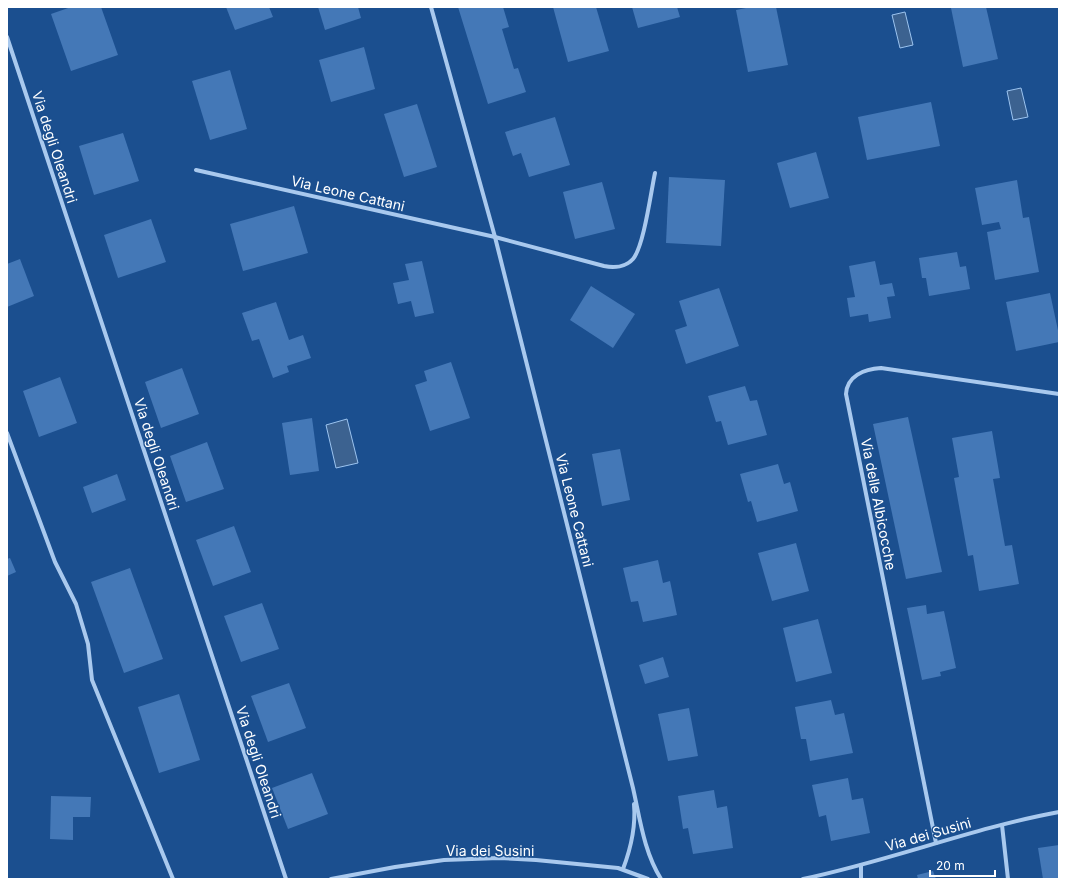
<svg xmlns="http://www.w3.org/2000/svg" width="1066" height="886" viewBox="0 0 1066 886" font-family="Inter,sans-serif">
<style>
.water{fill:#3c6290;stroke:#9cc4f0}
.building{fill:#4478b7}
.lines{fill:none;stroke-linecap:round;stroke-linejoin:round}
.minor{stroke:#a9c9ee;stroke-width:4}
.labels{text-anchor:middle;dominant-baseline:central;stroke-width:3;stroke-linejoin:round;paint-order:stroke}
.street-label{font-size:14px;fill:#fff;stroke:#1b4f8f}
</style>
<rect width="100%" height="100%" fill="#1b4f8f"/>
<g class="water">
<path d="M905 12 913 45 900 48 892 15Z"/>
<path d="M1021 88 1028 117 1013 120 1007 91Z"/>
<path d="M347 419 358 463 336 468 326 425Z"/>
</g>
<g class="building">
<path d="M71 7H101L118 55 71 71 51 14Z"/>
<path d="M226 7H269L273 17 235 30Z"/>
<path d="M318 7H358L361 18 325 30Z"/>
<path d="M458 7H503L509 27 502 29 514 69 518 68 526 92 488 104Z"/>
<path d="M553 7H596L609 51 568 62Z"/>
<path d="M632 7H677L680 17 638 28Z"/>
<path d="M751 7H776L788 65 748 72 736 10Z"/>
<path d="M955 7H986L998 59 963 67 951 8Z"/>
<path d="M364 47 375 89 331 102 319 60Z"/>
<path d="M230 70 247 129 210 140 192 81Z"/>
<path d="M931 102 940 146 867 160 858 117Z"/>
<path d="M417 104 437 167 404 177 384 114Z"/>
<path d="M555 117 570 165 529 177 521 153 513 156 505 132Z"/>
<path d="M123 133 139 181 94 195 79 146Z"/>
<path d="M816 152 829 198 790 208 777 163Z"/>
<path d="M669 177 725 180 721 246 666 243Z"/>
<path d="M1017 180 1023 218 1029 217 1039 272 995 280 987 232 1001 229 999 222 982 225 975 188Z"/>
<path d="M602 182 615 229 575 239 563 192Z"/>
<path d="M294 206 308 253 243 271 230 224Z"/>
<path d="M151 219 166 262 118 278 104 235Z"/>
<path d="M957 252 960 267 966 266 970 289 929 296 926 278H922L919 258Z"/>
<path d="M20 259 34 296 7 307V264Z"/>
<path d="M422 261 434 313 415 317 411 301 398 304 393 283 409 280 405 264Z"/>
<path d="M875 261 880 285 892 283 895 296 887 297 891 318 869 322 868 314 850 317 847 298 855 297 849 266Z"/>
<path d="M591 286 635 314 613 348 570 320Z"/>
<path d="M719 288 739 346 686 364 675 330 687 326 679 301Z"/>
<path d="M1050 293 1059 335V342L1016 351 1006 302Z"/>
<path d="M276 302 289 340 303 335 311 358 287 366 289 372 273 378 259 339 252 341 242 313Z"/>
<path d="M451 362 470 418 430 431 415 385 427 381 424 371Z"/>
<path d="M182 368 199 414 161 428 145 382Z"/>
<path d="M60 377 77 423 39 437 23 391Z"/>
<path d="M745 386 750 401 757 400 767 435 728 445 721 421 716 422 708 396Z"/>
<path d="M908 417 942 572 906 579 873 424Z"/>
<path d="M312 418 319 471 290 475 282 423Z"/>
<path d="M992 431 1000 478 993 479 1005 546 1012 545 1019 584 979 591 973 555 968 556 954 478 959 477 952 438Z"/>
<path d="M207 442 224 489 186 502 170 456Z"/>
<path d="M620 449 630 500 602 506 592 454Z"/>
<path d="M778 464 784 484 790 482 798 511 757 522 751 501 748 502 740 474Z"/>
<path d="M117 474 126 500 92 513 83 487Z"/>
<path d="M234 526 251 572 213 586 196 540Z"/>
<path d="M796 543 809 591 772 601 758 553Z"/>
<path d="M10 558 16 572 7 576V559Z"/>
<path d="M658 560 663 583 670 581 677 615 643 622 638 601 631 602 623 568Z"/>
<path d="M130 568 163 659 124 673 91 582Z"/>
<path d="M262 603 279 649 241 662 224 616Z"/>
<path d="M926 605 927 614 944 611 956 668 940 672 941 676 922 680 907 608Z"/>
<path d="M818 619 832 673 796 682 783 628Z"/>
<path d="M663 657 669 677 645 684 639 665Z"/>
<path d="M289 683 306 728 268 742 251 696Z"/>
<path d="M179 694 200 760 159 773 138 707Z"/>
<path d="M831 700 835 715 844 713 853 753 810 761 806 739H801L795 707Z"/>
<path d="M689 708 698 756 668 761 658 714Z"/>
<path d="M312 773 328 814 288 829 272 788Z"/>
<path d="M848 778 852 800 863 798 870 833 831 841 826 815 819 817 812 785Z"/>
<path d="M714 790 717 808 727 806 733 848 693 854 688 828 683 829 678 796Z"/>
<path d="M51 796 91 797 90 817H73V840L50 839Z"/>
<path d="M1059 845V879H1043L1038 848Z"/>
<path d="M933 871 936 879H918L917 875Z"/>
</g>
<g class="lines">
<g class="minor">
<path d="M431 7 495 237 633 788C640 819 644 852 661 879"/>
<path d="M7 37 286 879"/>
<path d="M196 170 495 237 604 266C614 268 626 267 633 259 644 246 651 191 655 173"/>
<path d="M7 433 55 562 76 604 88 644 92 680 173 879"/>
<path d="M1002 825 1008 879"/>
<path d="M936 843 846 394C847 376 864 369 881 368L1059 394"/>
<path d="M623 869C631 848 636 827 634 804"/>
<path d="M331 879 395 867 444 860 499 858 536 860 618 868 648 879"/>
<path d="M803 879C890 861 972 828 1059 812"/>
<path d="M861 879V865"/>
</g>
</g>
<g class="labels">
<g class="street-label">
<text transform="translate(55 147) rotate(72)">Via degli Oleandri</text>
<text transform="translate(348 193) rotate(13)">Via Leone Cattani</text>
<text transform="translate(157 454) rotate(72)">Via degli Oleandri</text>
<text transform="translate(879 504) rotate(79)">Via delle Albicocche</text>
<text transform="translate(575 510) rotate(76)">Via Leone Cattani</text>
<text transform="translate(259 762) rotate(72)">Via degli Oleandri</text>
<text transform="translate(928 834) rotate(-16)">Via dei Susini</text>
<text x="490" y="850">Via dei Susini</text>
</g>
</g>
<rect width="1066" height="886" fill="none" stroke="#ffffff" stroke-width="16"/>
<path d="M930 870v6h65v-6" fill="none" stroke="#ffffff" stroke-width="2"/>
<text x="936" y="870" font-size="12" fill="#ffffff" stroke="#1b4f8f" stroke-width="3" paint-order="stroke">20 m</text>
</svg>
